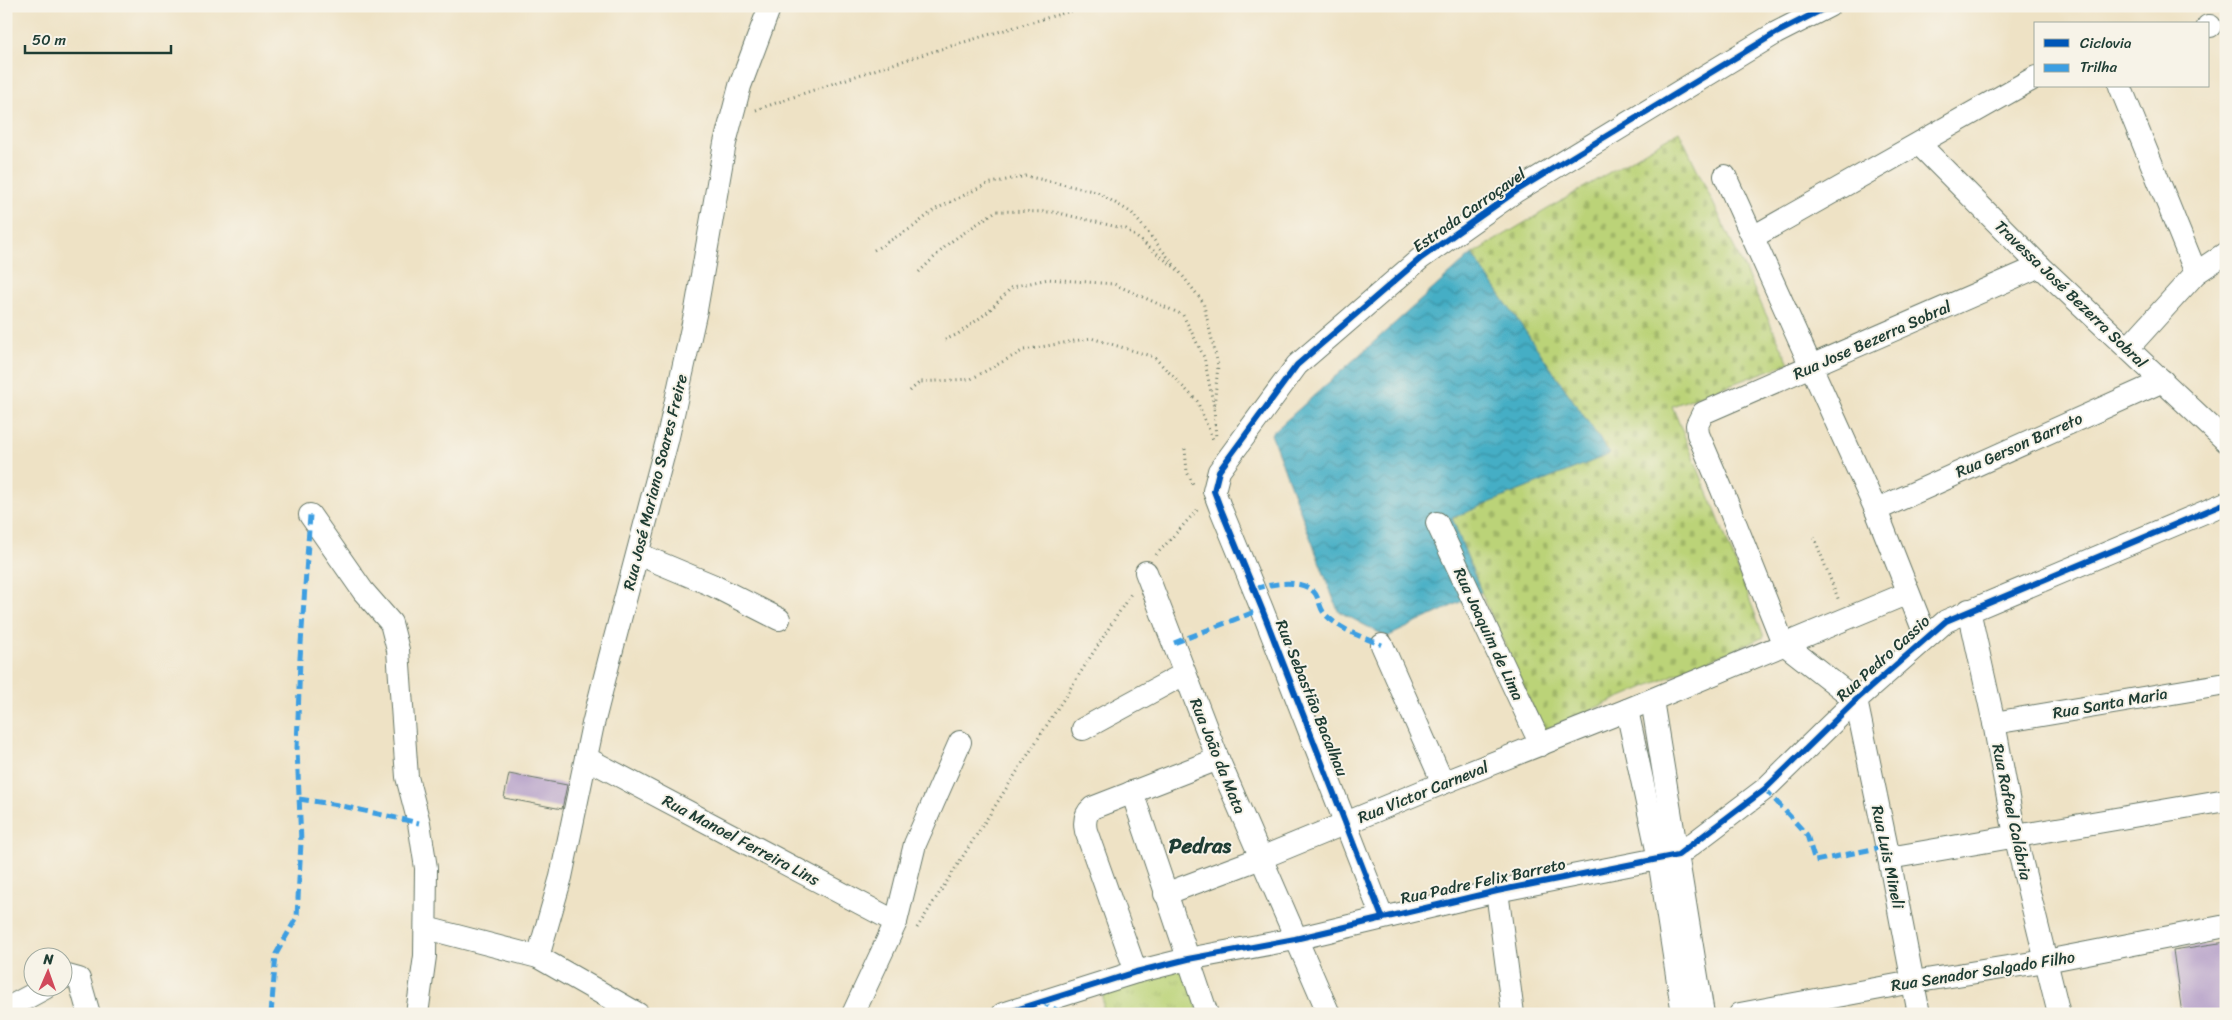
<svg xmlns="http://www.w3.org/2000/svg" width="2232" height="1020" viewBox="0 0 2232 1020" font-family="Sriracha,sans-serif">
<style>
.cemetery{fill:url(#cemetery-stones);stroke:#6d8856}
.park{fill:url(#park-tufts);stroke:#6d8856}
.water{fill:url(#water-waves);stroke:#32767c}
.building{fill:#b29cc7}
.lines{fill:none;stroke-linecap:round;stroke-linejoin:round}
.minor-casing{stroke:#677767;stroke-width:24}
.path{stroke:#677767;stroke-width:3;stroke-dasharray:1 4;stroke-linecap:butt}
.minor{stroke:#fff;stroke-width:22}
.quiet{stroke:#3c9ee2;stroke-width:5;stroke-dasharray:10 5;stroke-linecap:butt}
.cycleway-casing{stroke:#f7f3e8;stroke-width:9}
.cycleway{stroke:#0057b8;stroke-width:6}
.labels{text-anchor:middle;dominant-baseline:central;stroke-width:4;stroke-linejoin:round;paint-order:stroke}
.street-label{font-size:16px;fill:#1f3d34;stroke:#f7f3e8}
.district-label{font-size:21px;font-weight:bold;fill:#1f3d34;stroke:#f7f3e8}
</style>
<defs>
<pattern id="cemetery-stones" width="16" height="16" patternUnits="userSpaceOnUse" patternTransform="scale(1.25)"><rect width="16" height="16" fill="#bbd378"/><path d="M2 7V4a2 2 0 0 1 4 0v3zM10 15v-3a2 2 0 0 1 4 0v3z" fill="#a0b668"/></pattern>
<pattern id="park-tufts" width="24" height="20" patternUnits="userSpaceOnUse" patternTransform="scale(1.25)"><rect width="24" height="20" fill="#bbd378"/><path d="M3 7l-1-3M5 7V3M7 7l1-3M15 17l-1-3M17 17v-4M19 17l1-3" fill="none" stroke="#a0b668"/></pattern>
<pattern id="water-waves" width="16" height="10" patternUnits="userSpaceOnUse" patternTransform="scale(1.25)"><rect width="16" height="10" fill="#45aec5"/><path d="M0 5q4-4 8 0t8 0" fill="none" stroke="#398fa1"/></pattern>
</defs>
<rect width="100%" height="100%" fill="#f7f3e8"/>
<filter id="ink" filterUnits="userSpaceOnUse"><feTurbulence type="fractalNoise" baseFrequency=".02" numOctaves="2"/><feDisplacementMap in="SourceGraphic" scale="10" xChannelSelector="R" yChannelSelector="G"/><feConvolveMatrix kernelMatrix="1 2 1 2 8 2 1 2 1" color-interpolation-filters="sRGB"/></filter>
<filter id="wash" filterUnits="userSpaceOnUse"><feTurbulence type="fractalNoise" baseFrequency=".0096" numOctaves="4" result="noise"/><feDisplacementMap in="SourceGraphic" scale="20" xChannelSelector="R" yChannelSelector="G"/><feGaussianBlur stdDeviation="1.12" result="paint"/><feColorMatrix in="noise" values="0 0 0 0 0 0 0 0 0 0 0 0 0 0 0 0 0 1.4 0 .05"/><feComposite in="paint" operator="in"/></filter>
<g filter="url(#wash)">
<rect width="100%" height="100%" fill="#eee2c5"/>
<path class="cemetery" d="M1679 131 1789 363 1672 406 1715 510 1764 637 1543 730 1481 592 1452 518 1610 454 1472 254Z"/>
<path class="park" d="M1185 964 1199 1014H1103V986Z"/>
<path class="water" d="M1472 254 1610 454 1452 518 1481 592 1387 637 1338 611 1271 434Z"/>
<g id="blocks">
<g class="building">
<path d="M509 774 567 785 562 809 504 798Z"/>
<path d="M2226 942V1014H2182L2173 950Z"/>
</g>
</g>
</g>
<g filter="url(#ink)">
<use href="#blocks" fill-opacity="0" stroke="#677767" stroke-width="1"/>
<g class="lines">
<defs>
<g id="minor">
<path d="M2208 26H2210"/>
<path d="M2120 86 2196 273"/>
<path d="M1919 144 2040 266 2226 441"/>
<path d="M1725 176 1876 510 1926 637"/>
<path d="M1753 237 2036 77"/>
<path d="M2128 348 2196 273 2226 253"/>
<path d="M1876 510 2163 381"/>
<path d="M310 515 363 591 391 623 398 650 407 777 419 823 426 868 425 956 417 1014"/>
<path d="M1437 523 1541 745"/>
<path d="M638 554 712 585 779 619"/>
<path d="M1146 572 1218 759 1329 1014"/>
<path d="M1969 610 1994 723 2015 835 2059 1014"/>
<path d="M1382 645 1443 783"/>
<path d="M1652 700 1703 1014"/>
<path d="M1627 710 1659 859 1683 1014"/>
<path d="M1994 723 2226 684"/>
<path d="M1083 729 1184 674"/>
<path d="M586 758 896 922"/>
<path d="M1132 792 1207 1014"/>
<path d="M1889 858 2226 800"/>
<path d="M1497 891 1513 1014"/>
<path d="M1165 894 1261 858 1443 783 1627 710 1908 593"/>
<path d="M1382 917 1262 609 1220 507 1214 491 1219 471 1297 365 1421 258 1516 191 1776 33 1829 6"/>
<path d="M426 928 538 957 638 1014"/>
<path d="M538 957 561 877 593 724 610 657 667 441 696 310 725 143 740 86 770 6"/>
<path d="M1136 972 1086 831C1084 822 1085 814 1092 808L1218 759"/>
<path d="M62 978 68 976 79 979 89 1014"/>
<path d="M6 1009 45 988"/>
<path d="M853 1014 896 922 915 844 960 742"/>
<path d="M1003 1014 1136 972 1188 959 1295 939 1497 891 1678 855 1765 789 1856 700 1946 621 2226 503"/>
<path d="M1740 1014 1913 982 2046 961 2226 926"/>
<path d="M1919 1014 1889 858 1856 700 1783 643 1722 490 1698 434 1697 425 1703 413 2040 266"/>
</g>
</defs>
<use href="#minor" class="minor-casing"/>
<g class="path">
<path d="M756 110C866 71 977 37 1089 6"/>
<path d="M874 250 913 227 934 210 987 184 1026 176 1097 192 1132 213 1175 266"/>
<path d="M919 272 949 243 996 211 1054 212 1126 229 1178 270 1203 302 1218 365 1214 408"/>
<path d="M945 340 958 334 988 312 1012 287 1048 279 1114 284 1183 315 1204 357 1214 408 1216 439"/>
<path d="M910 391 920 382 971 379 1024 350 1091 338 1154 357 1197 401 1214 442"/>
<path d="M1185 449 1187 472 1194 486"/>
<path d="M1814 537 1839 601"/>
<path d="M1156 555 1199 508"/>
<path d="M917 928 1132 592"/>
</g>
<use href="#minor" class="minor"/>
<g class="quiet">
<path d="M1254 589C1271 584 1300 578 1314 592 1319 597 1319 607 1324 613 1338 629 1362 637 1382 645"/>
<path d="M1174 643 1262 609"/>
<path d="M1765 789 1807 835 1815 861 1887 846"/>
<path d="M299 799 338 805 419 823"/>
<path d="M1040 1001 1064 1014"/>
<path d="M271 1014 276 954 297 917 301 842 297 749 300 658 310 515"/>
</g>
<defs>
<g id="cycleway">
<path d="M1382 917 1262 609 1220 507 1214 491 1219 471 1297 365 1421 258 1516 191 1776 33 1829 6"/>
<path d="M1003 1014 1136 972 1188 959 1295 939 1497 891 1678 855 1765 789 1856 700 1946 621 2226 503"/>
</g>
</defs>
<use href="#cycleway" class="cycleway-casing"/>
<use href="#cycleway" class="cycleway"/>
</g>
</g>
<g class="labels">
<g class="street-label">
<text transform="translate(1469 210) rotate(-35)">Estrada Carroçavel</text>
<text transform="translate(2071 294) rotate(44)">Travessa José Bezerra Sobral</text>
<text transform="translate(1872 340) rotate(-24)">Rua Jose Bezerra Sobral</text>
<text transform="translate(2019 445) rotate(-24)">Rua Gerson Barreto</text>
<text transform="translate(655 482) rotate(-76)">Rua José Mariano Soares Freire</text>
<text transform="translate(1489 634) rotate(65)">Rua Joaquim de Lima</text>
<text transform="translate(1883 658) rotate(-42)">Rua Pedro Cassio</text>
<text transform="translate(1312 698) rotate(68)">Rua Sebastião Bacalhau</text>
<text transform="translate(2110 703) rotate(-10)">Rua Santa Maria</text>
<text transform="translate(1218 756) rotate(68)">Rua João da Mata</text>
<text transform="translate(1423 792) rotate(-22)">Rua Victor Carneval</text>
<text transform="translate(2012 812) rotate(78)">Rua Rafael Calábria</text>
<text transform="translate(741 840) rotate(28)">Rua Manoel Ferreira Lins</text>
<text transform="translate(1888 857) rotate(78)">Rua Luis Mineli</text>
<text transform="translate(1483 881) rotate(-12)">Rua Padre Felix Barreto</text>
<text transform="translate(1983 971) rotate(-9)">Rua Senador Salgado Filho</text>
</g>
<g class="district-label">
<text x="1200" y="846">Pedras</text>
</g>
</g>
<rect width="2232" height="1020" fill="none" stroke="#f7f3e8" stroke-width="25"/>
<rect x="2034" y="22" width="175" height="65" fill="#f7f3e8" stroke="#a1aaa0"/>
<rect x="2044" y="39" width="25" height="8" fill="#0057b8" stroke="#a1aaa0"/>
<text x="2080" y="48" font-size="15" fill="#1f3d34">Ciclovia</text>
<rect x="2044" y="64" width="25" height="8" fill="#3c9ee2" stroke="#a1aaa0"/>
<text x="2080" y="72" font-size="15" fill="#1f3d34">Trilha</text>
<g transform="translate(48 972) rotate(2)"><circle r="24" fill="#f7f3e8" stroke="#a1aaa0"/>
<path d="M0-4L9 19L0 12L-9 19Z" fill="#d1495b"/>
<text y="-8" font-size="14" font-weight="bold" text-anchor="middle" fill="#1f3d34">N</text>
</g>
<path d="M25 45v8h146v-8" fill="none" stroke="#1f3d34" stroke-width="2.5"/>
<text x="32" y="45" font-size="15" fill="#1f3d34" stroke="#f7f3e8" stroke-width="4" paint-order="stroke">50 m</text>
</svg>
